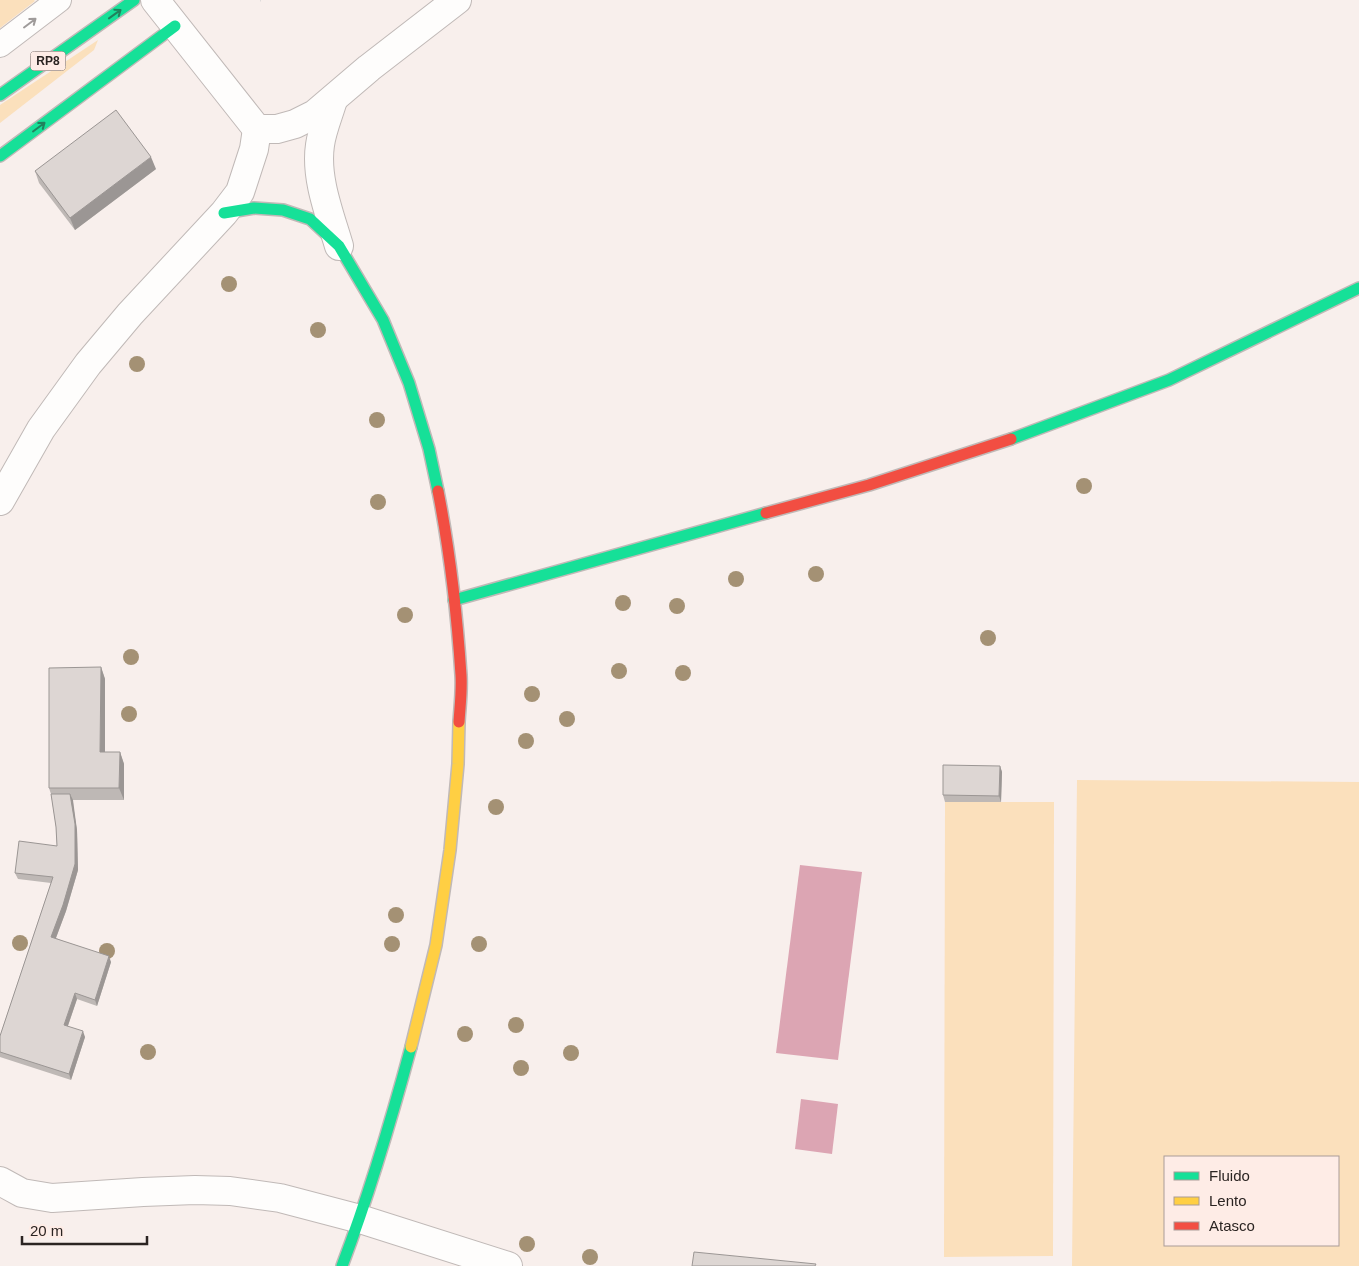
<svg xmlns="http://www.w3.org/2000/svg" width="1359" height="1266" viewBox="0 0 1359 1266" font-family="Arial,sans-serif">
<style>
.green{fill:#fbe0bc;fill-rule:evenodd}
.water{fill:#dca5b3}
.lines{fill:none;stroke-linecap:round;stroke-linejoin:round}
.lane-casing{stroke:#c0b9b7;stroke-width:26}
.street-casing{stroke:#c0b9b7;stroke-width:30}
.fast-casing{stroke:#c0b9b7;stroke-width:14}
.slow-casing{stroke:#c0b9b7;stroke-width:14}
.jam-casing{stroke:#c0b9b7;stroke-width:14}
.path{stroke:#dfdcdb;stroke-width:3;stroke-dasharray:1 4;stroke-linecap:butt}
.lane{stroke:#fefdfc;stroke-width:24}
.street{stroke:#fefdfc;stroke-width:28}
.fast{stroke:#16e098;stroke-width:11}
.slow{stroke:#ffcf43;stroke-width:11}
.jam{stroke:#f24e42;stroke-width:11}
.tree{fill:#a49174}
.wall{fill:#beb8b5}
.shaded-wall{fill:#9b9694}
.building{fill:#ddd6d3;stroke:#9b9694}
.oneway{stroke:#20825d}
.oneway2{stroke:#9f9b9a}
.labels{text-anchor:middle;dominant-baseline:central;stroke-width:4.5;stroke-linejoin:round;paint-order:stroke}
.shield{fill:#feece6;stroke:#6a605d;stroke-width:1}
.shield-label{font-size:12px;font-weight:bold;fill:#2b2422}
</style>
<rect width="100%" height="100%" fill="#f8efec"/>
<g class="green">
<path d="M0 0H34L35 1 0 28Z"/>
<path d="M98 40 94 50 0 123V105Z"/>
<path d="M1077 780 1359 782V1266H1072ZM1165 1157H1338V1245H1165Z"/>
<path d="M945 802H1054L1053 1256 944 1257Z"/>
</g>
<g class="water">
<path d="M800 865 862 872 838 1060 776 1053Z"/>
<path d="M801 1099 838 1104 832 1154 795 1149Z"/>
</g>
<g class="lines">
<defs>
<path id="lane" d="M0 45 59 0"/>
<g id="street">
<path d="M155 0 257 129"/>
<path d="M333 100C329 114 322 130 320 145 315 178 330 215 339 246"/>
<path d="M0 501 41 429 88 364 130 314 224 213 240 192 254 149 257 129H277L295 124 315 114 369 68 457 0"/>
<path d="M0 1181 22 1193 52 1198 143 1192 195 1190 230 1191 280 1198 360 1219 508 1266"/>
</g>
<g id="fast">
<path d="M0 95 134 0"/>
<path d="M0 156 175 26"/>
<path d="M224 213 254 208 283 210 310 219 339 246 383 320 409 383 429 449 438 491"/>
<path d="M1011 439 1169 380 1359 288"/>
<path d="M454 600 766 513"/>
<path d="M342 1266C369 1195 391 1121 411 1047"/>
</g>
<path id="slow" d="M411 1047 436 945 450 850 458 764 459 722"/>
<g id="jam">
<path d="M438 491C450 552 457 614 461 675 462 691 460 706 459 722"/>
<path d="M766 513 869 485 1011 439"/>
</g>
</defs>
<use href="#lane" class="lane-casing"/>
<use href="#street" class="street-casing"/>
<use href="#fast" class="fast-casing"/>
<use href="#slow" class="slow-casing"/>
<use href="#jam" class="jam-casing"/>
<path class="path" d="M260 0H261"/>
<use href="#lane" class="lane"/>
<use href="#street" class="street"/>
<use href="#fast" class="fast"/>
<use href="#slow" class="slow"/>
<use href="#jam" class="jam"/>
</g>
<g class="tree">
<circle cx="229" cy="284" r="8"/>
<circle cx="318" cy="330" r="8"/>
<circle cx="137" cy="364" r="8"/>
<circle cx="377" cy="420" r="8"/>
<circle cx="1084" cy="486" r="8"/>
<circle cx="378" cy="502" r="8"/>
<circle cx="816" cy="574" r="8"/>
<circle cx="736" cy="579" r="8"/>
<circle cx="623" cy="603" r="8"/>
<circle cx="677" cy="606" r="8"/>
<circle cx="405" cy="615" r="8"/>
<circle cx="988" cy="638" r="8"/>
<circle cx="131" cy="657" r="8"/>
<circle cx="619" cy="671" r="8"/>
<circle cx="683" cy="673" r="8"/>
<circle cx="532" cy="694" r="8"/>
<circle cx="129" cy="714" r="8"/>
<circle cx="567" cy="719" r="8"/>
<circle cx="526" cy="741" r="8"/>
<circle cx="496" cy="807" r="8"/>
<circle cx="396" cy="915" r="8"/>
<circle cx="20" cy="943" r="8"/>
<circle cx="392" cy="944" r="8"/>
<circle cx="479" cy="944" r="8"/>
<circle cx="107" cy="951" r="8"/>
<circle cx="516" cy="1025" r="8"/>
<circle cx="465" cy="1034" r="8"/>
<circle cx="148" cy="1052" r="8"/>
<circle cx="571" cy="1053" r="8"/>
<circle cx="521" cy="1068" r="8"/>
<circle cx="527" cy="1244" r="8"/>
<circle cx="590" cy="1257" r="8"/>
</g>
<g class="wall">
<path d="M156 169 75 230 39 183 35 171Z"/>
<path d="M101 667 105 679V752H120L124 764V800H72L77 830 78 870 66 911 56 938 111 962 97 1006 77 999 68 1026 85 1037 71 1080 0 1057V1036L51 883 18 879 15 873 57 846 56 827 51 794 49 788Z"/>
<path d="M1000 766 1002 772 1001 802H945L943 795Z"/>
</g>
<g class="shaded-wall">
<path d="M151 157 156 169 75 230 70 218Z"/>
<path d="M101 667 105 679V764L100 752Z"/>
<path d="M120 752 124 764V800L119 788Z"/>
<path d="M1000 766 1002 772 1001 802 999 796Z"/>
<path d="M70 794 73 800 77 830 78 870 66 911 54 943 51 937Z"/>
<path d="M109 956 111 962 97 1006 95 1000Z"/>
<path d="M75 993 77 999 66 1031 64 1025Z"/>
<path d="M83 1031 85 1037 71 1080 69 1074Z"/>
</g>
<g class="building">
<path d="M116 110 151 157 70 218 35 171Z"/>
<path d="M101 667 100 752H120L119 788H49V668Z"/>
<path d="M943 765 1000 766 999 796 943 795Z"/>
<path d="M51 794H70L75 824V864L63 905 51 937 109 956 95 1000 75 993 64 1025 83 1031 69 1074 0 1052V1036L53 877 15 873 19 841 57 846 56 827Z"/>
<path d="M694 1252 816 1264 815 1266H692Z"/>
</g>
<defs><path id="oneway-shaft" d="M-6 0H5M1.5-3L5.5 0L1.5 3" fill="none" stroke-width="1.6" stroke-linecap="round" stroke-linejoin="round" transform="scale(1.25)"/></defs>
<g class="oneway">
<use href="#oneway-shaft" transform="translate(115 14) rotate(-36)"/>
<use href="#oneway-shaft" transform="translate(39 127) rotate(-37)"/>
</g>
<use class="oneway2" href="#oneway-shaft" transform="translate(30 23) rotate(-37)"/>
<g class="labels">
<rect class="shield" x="30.5" y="51.5" width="35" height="19" rx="4"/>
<g class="shield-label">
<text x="48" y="61">RP8</text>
</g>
</g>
<rect x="1164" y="1156" width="175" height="90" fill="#feece6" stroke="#aa9c98"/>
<rect x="1174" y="1172" width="25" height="8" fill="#16e098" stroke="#aa9c98"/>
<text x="1209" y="1181" font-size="15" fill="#2b2422">Fluido</text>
<rect x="1174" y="1197" width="25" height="8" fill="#ffcf43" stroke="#aa9c98"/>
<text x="1209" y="1206" font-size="15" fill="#2b2422">Lento</text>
<rect x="1174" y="1222" width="25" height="8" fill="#f24e42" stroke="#aa9c98"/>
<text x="1209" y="1231" font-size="15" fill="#2b2422">Atasco</text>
<path d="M22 1236v8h125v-8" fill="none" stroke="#2b2422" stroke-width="2.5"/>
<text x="30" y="1236" font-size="15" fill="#2b2422" stroke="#feece6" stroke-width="4" paint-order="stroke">20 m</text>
</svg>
